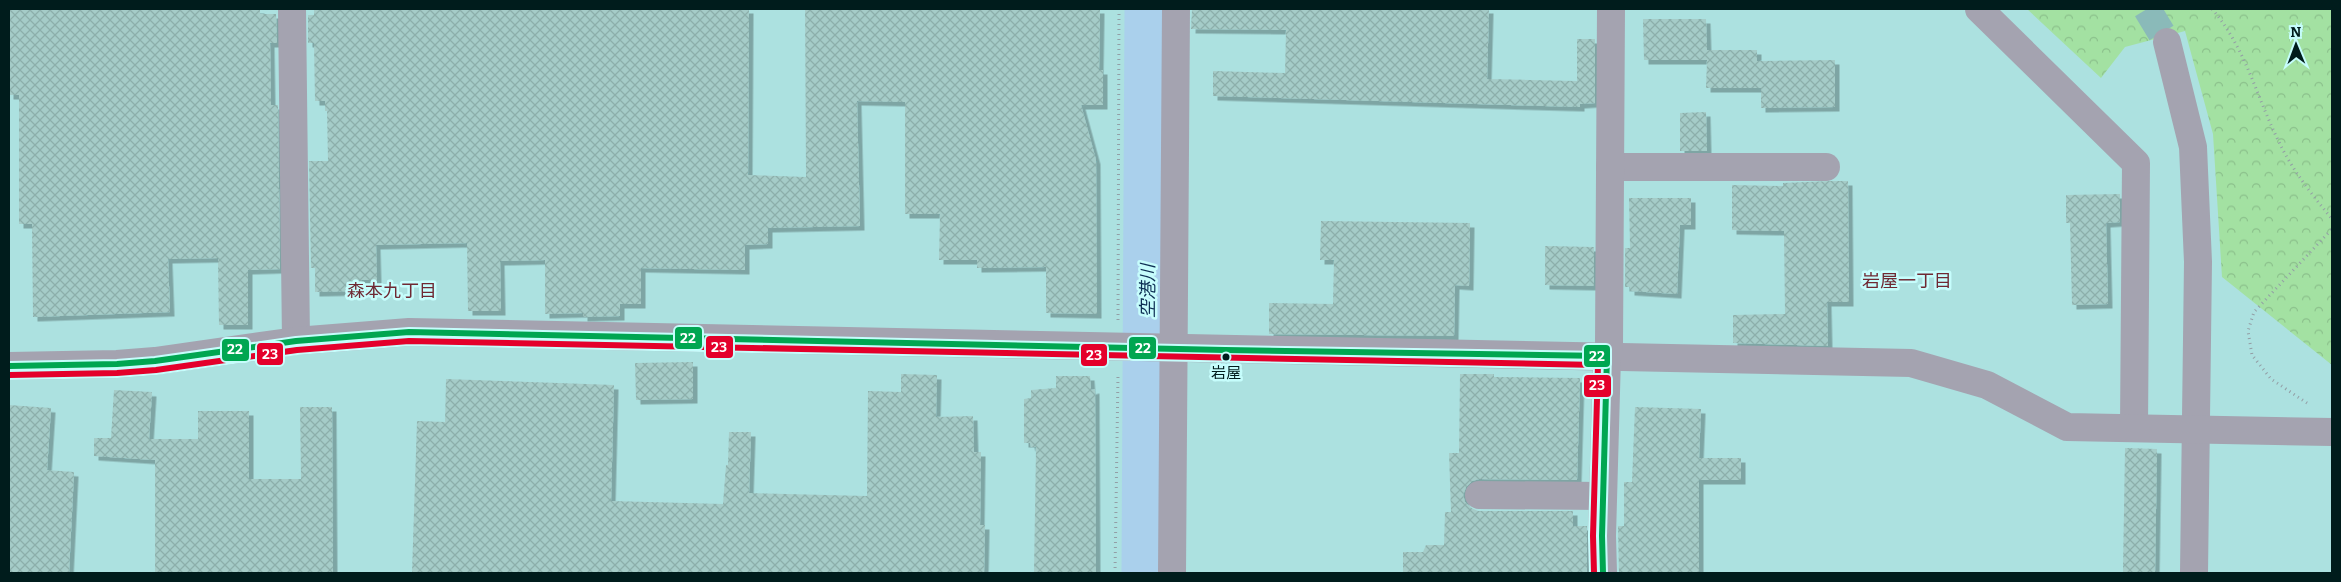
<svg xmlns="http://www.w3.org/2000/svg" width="2341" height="582" viewBox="0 0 2341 582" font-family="Bitter,'Noto Sans JP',serif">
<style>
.park{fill:url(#park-crowns)}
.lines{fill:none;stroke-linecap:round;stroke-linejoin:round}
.river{stroke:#aad0ec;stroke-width:49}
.building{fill:url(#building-cross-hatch);filter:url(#shadow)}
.minor-tunnel{stroke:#8abab9;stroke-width:28;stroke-dasharray:28 14;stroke-linecap:butt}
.path{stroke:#939ea5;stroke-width:3;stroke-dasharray:1 4;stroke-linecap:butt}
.minor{stroke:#a4a3b0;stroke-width:28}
.bus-1-casing{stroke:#c6fdfc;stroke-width:10}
.bus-2-casing{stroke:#c6fdfc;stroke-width:10}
.bus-1{stroke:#00a651;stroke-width:6}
.bus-2{stroke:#e4002b;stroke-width:6}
.bus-dot{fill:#001c1c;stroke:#c6fdfc;stroke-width:2}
.labels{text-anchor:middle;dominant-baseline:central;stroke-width:5;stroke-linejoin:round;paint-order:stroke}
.bus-label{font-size:15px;fill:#001c1c;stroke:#c6fdfc}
.neighbourhood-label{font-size:18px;fill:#6f2933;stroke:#c6fdfc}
.water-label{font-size:18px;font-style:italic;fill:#0d2e53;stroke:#c6fdfc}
.line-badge{stroke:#c6fdfc;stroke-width:2}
.badge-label{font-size:14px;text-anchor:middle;font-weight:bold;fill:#fff}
</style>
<defs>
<pattern id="park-crowns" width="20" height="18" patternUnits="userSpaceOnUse" patternTransform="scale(1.25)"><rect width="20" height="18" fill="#a3e1a2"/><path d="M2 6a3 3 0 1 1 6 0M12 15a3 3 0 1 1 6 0" fill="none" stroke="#8bc08b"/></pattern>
<pattern id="building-cross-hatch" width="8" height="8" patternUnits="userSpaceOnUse" patternTransform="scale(1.25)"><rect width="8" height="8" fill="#a5ccc8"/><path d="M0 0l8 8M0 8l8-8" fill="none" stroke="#8cafab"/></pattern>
<filter id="shadow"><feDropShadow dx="4.5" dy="4.5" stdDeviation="0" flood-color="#0004"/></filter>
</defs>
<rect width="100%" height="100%" fill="#ace1e0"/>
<path class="park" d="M2027 9H2332V365L2222 277 2213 134 2185 31 2125 47 2101 78Z"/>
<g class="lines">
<path class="river" d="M1146 573 1149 9"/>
</g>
<g class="building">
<path d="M9 9H260V14H276L277 43H270L271 105H278L280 269 248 270V325H219L218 258 168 259 170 312 33 317 32 224H19V95H9Z"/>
<path d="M314 9H749L748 175 806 177 805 9H1100L1099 70H1103V105H1081L1096 160 1097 314 1046 313V267L977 268V260H939L940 214H905V102L857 101 860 226 768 228V244L745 245V270L641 268V304H620V316L583 317V313L545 314V260L500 261 501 311H468L467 243 376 245 377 280H361L362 291 315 292V268H311L309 161H328L327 111H325V101H315L314 43H308V15H314Z"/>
<path d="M1192 9H1489L1487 79 1577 81V39H1595V103L1580 104V107L1213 96V71L1285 73 1286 30 1191 29Z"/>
<path d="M1643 19H1706L1707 50H1757V61L1835 60V107L1761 108V88H1706L1707 60H1644Z"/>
<path d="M1706 112 1707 151H1680V113Z"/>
<path d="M1831 181H1848L1849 302H1827L1828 346 1733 343V315L1785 314 1784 231 1732 230V185L1783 186V183Z"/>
<path d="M2120 194V222L2106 223 2108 304 2072 305 2070 223H2066V195Z"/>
<path d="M1629 198H1691V225H1680L1677 294 1630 291V287H1625V248H1630Z"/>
<path d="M1321 221 1470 223 1469 286 1455 285 1454 336 1269 334V303L1333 304 1334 260H1320Z"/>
<path d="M1545 246 1594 247V286L1545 285Z"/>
<path d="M693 362V399L636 400 635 363Z"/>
<path d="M901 374 937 375 936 417 973 416 974 452H981L980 525H985L984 573H412L417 421 445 422 446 379 614 385 611 501 723 504 726 465H728L729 432H751L749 493 867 496 868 391 901 392Z"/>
<path d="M1460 374H1494V377L1580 378 1577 480 1479 479 1472 481 1466 487 1463 495 1465 502 1471 508 1478 511H1573V526H1587V573H1403V552H1423L1426 545H1444L1445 512H1451L1449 453H1459Z"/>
<path d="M1056 376H1090L1091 390 1095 389 1096 573H1034L1036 447H1031L1030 443H1024V399L1031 398V390L1056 388Z"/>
<path d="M114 390 152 392 149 439H198V411H249V479H301L300 407H332L333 573H155V460L94 456V438H111Z"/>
<path d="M9 405 51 408 47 470 74 472 69 573H9Z"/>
<path d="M1635 407 1701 409 1699 458H1741V480H1699V573H1619L1618 526H1624V482H1632Z"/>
<path d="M2125 448 2157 449 2155 573H2123Z"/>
</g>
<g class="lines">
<path class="minor-tunnel" d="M2147 9 2167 42"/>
<g class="path">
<path d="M2212 9C2246 48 2257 99 2280 144 2293 171 2313 196 2332 219"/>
<path d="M1118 320 1119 9"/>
<path d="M2307 403 2271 379 2252 355 2248 331 2254 312 2332 229"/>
<path d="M1115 573 1118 374"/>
</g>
<g class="minor">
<path d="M292 9 296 341"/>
<path d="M1979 9 2136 163 2134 427"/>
<path d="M2167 42 2193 147 2198 262 2194 573"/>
<path d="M1610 167H1826"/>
<path d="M9 366 117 364 155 361 296 341 409 332 1911 363 1987 385 2067 427 2332 432"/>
<path d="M1479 495 1602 496"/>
<path d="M1172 573 1176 9"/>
<path d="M1603 573 1602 536 1607 356 1609 345 1611 9"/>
</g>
<defs>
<path id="bus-1" d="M9 366 117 364 155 361 296 341 409 332 1225 350 1607 356 1602 536 1603 573"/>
<path id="bus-2" d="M9 375 117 373 156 370 297 350 409 341 1598 365 1593 536 1594 573"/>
</defs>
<use href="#bus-1" class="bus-1-casing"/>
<use href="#bus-2" class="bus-2-casing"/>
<use href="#bus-1" class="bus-1"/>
<use href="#bus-2" class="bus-2"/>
</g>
<circle class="bus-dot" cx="1226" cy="357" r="4.5"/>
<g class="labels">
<g class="bus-label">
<text x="1226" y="373">岩屋</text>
</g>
<g class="neighbourhood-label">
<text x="1907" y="281">岩屋一丁目</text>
<text x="392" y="291">森本九丁目</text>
</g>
<g class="water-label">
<text transform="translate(1148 291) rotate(-90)">空港川</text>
</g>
</g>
<g class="line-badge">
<rect x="674" y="326" width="29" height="24" rx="5" fill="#00a651"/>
<rect x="705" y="335" width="29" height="24" rx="5" fill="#e4002b"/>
<rect x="1128" y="336" width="29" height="24" rx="5" fill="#00a651"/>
<rect x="221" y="338" width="29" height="24" rx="5" fill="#00a651"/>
<rect x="256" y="342" width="28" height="24" rx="5" fill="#e4002b"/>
<rect x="1080" y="343" width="28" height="24" rx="5" fill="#e4002b"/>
<rect x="1583" y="344" width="28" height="24" rx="5" fill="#00a651"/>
<rect x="1583" y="374" width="29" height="24" rx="5" fill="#e4002b"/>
</g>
<g class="badge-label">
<text x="688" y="343">22</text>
<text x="719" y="352">23</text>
<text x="1143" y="353">22</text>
<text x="235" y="354">22</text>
<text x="270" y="359">23</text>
<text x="1094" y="360">23</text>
<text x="1597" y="361">22</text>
<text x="1597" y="390">23</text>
</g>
<rect width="2341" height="582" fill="none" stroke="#001c1c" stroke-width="20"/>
<g transform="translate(2296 45) rotate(359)" stroke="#c6fdfc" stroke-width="4" paint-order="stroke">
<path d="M0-4L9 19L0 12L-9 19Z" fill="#001c1c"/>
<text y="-8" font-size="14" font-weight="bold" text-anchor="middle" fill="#001c1c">N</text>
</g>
</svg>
